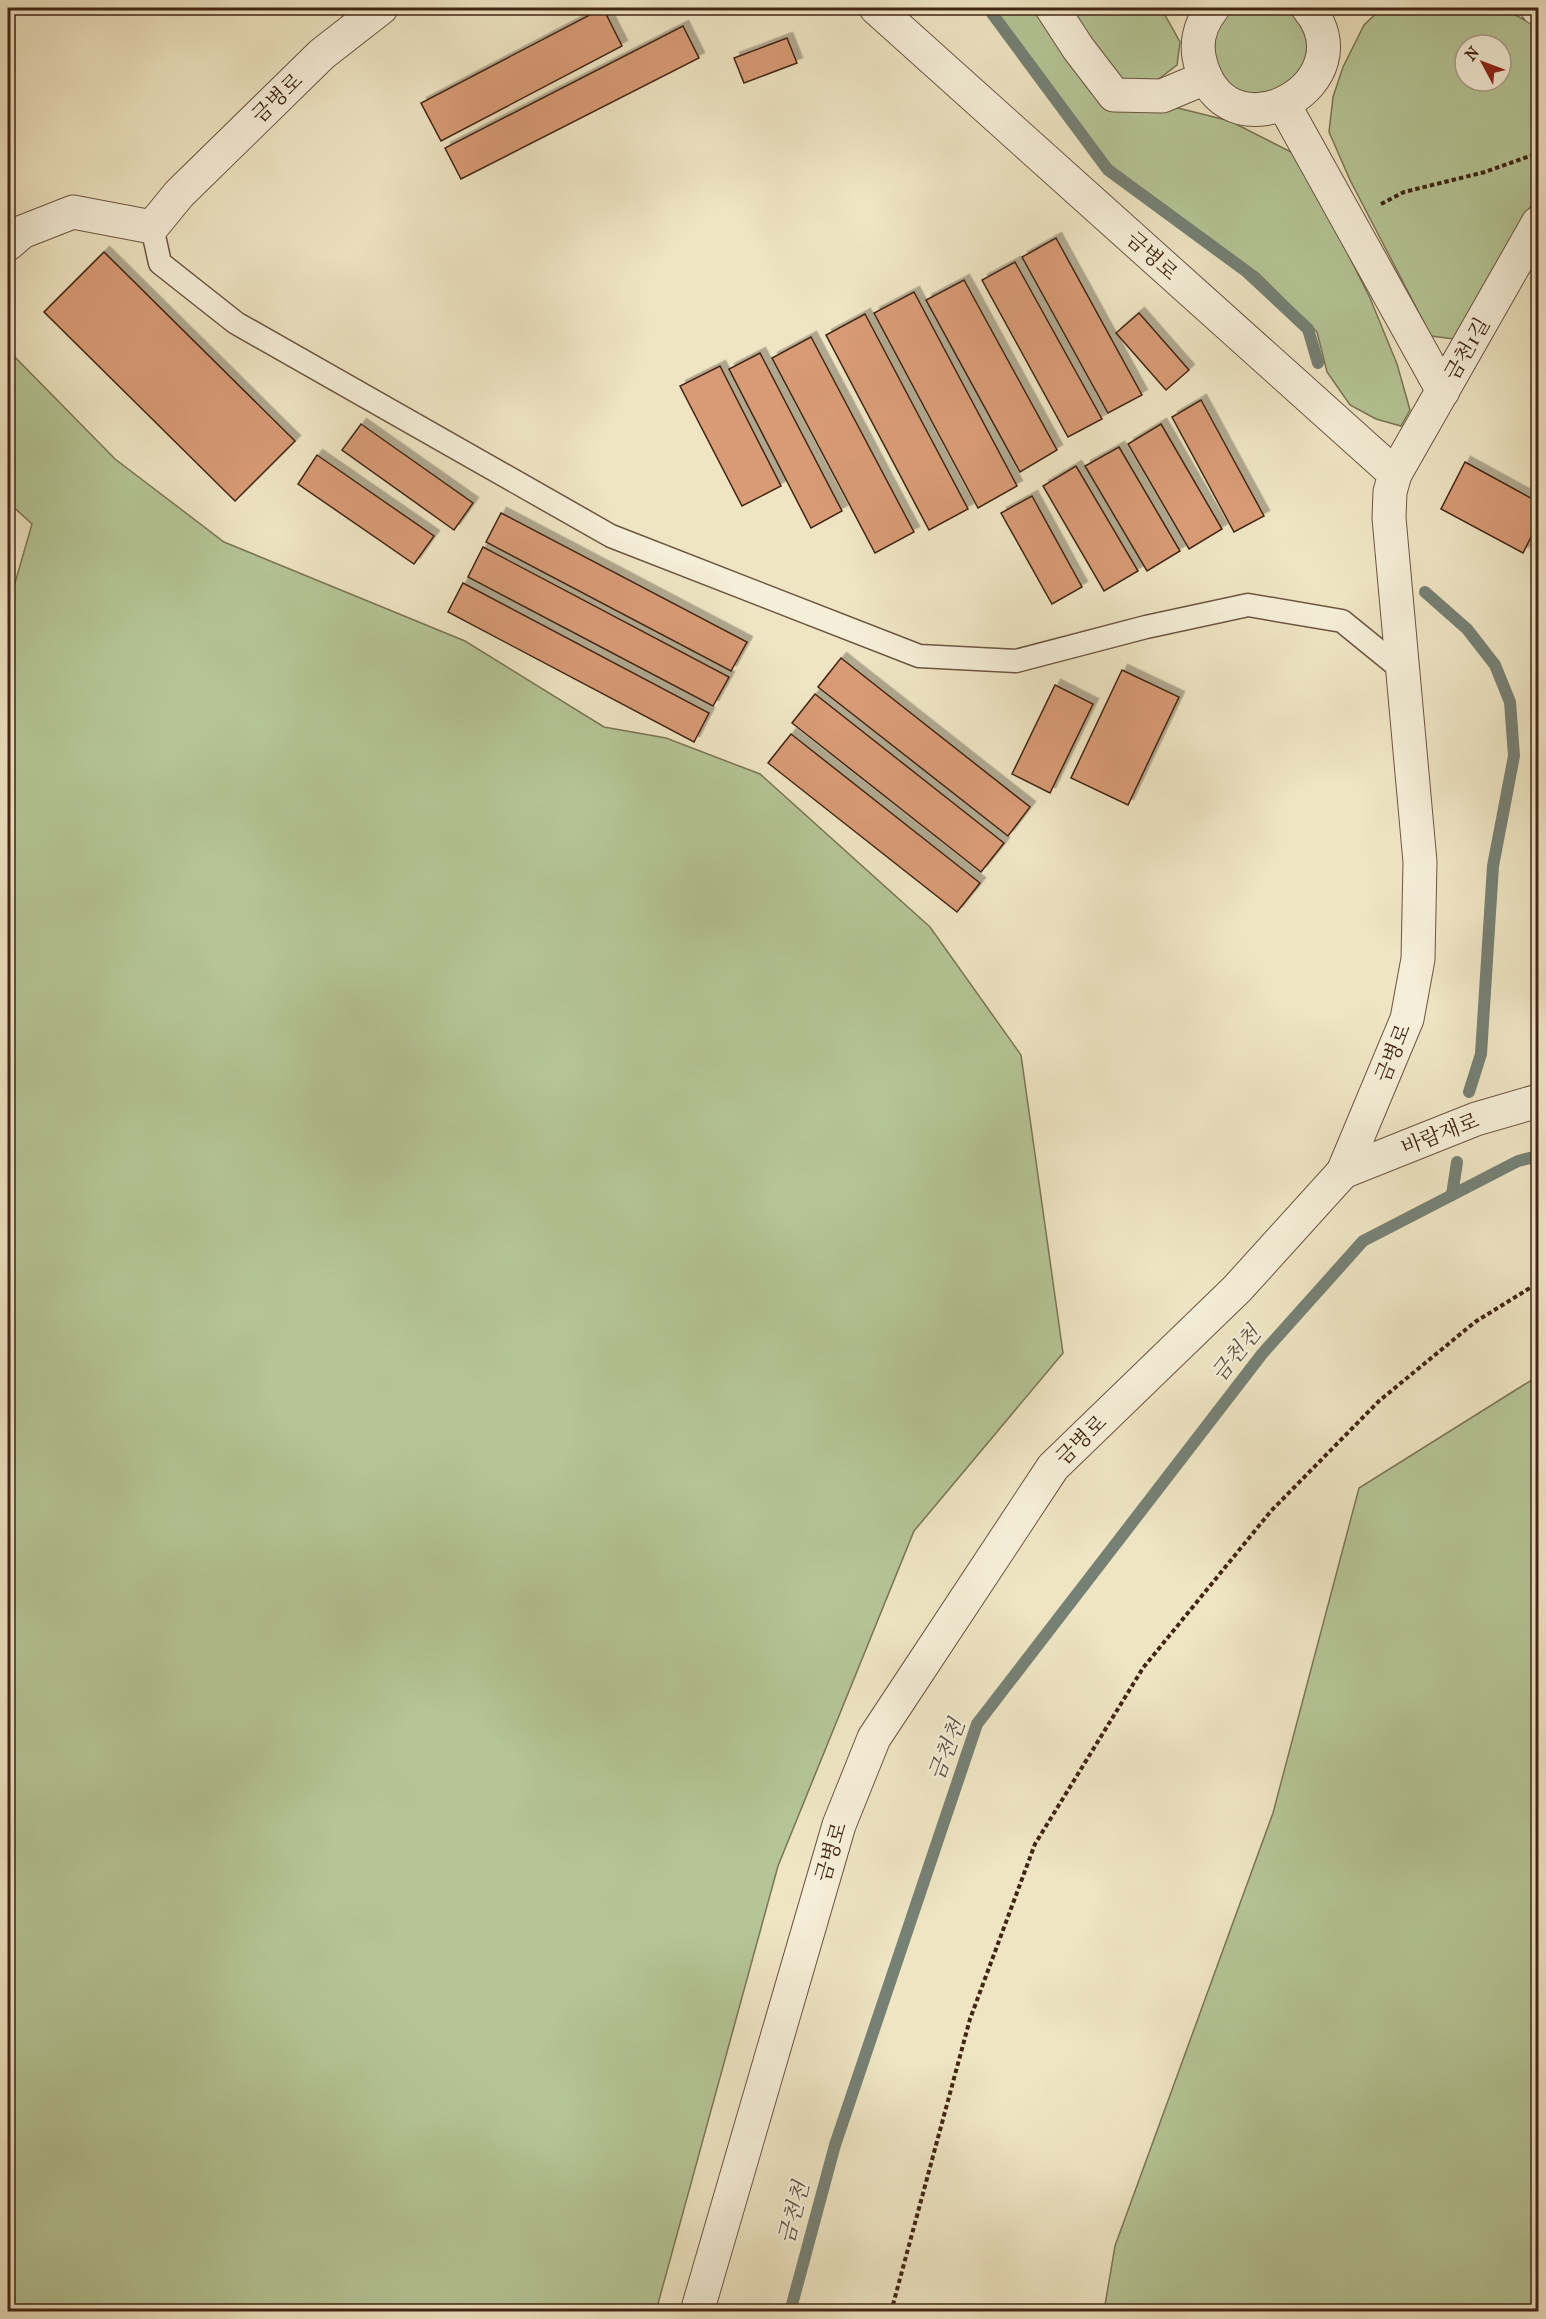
<svg xmlns="http://www.w3.org/2000/svg" width="1546" height="2319" viewBox="0 0 1546 2319" font-family="'IM FELL French Canon','Noto Serif KR',serif">
<style>
.green{fill:#b5c596;stroke:#7b7555;stroke-width:1.5;fill-rule:evenodd}
.lines{fill:none;stroke-linecap:round;stroke-linejoin:round}
.stream{stroke:#768175;stroke-width:12}
.building{fill:#d89b74;stroke:#412514;stroke-width:1.5;filter:url(#shadow)}
.service-casing{stroke:#6c5540;stroke-width:25}
.minor-casing{stroke:#6c5540;stroke-width:35}
.tertiary-casing{stroke:#6c5540;stroke-width:35}
.path{stroke:#412514;stroke-width:4;stroke-dasharray:4.5 3;stroke-linecap:butt}
.service{stroke:#f5eed8;stroke-width:22}
.minor{stroke:#f5eed8;stroke-width:33}
.tertiary{stroke:#f5eed8;stroke-width:33}
.labels{text-anchor:middle;dominant-baseline:central;stroke-width:4.5;stroke-linejoin:round;paint-order:stroke}
.street-label{font-size:21px;fill:#412514;stroke:#f5eed8}
.water-label{font-size:22px;font-style:italic;fill:#5c5345;stroke:#f5eed8}
</style>
<defs>
<filter id="shadow"><feDropShadow dx="5.5" dy="-5.5" stdDeviation="0" flood-color="#0004"/></filter>
</defs>
<rect width="100%" height="100%" fill="#efe5c3"/>
<filter id="stains"><feTurbulence type="fractalNoise" baseFrequency=".00333" numOctaves="4"/><feColorMatrix values="0 0 0 0 .2 0 0 0 0 .09 0 0 0 0 .02 0 0 0 .5 -.17"/></filter>
<radialGradient id="worn" r=".72"><stop offset=".6" stop-color="#630" stop-opacity="0"/><stop offset="1" stop-color="#630" stop-opacity=".3"/></radialGradient>
<g class="green">
<path d="M993 8H1036L1070 54 1174 107 1230 121 1299 156 1370 298 1397 364 1410 410 1401 426 1376 419 1350 405 1327 372 1317 332 1259 274 1109 164Z"/>
<path d="M1062 8H1161L1180 42 1177 65 1156 81 1125 83Z"/>
<path d="M1231 8H1289C1358 73 1223 137 1214 52 1213 33 1216 20 1231 8Z"/>
<path d="M1382 8H1502L1538 27V194L1454 339 1431 336 1350 180 1329 132 1333 97 1343 67 1364 25ZM1465 45H1501V81H1465Z"/>
<path d="M8 350 115 459 224 542 465 641 604 727 666 738 760 774 930 927 1021 1055 1063 1353 914 1531 778 1866 656 2311H8V905L12 906 8 887V607L32 524 8 502Z"/>
<path d="M1538 1376V2311H1104L1115 2246 1273 1813 1359 1488Z"/>
</g>
<g class="lines">
<g class="stream">
<path d="M988 8 1108 170 1247 272 1308 329 1318 363"/>
<path d="M1425 592 1467 629 1495 665 1510 702 1514 756 1493 866 1481 1054 1469 1092"/>
<path d="M1452 1195 1457 1162"/>
<path d="M790 2312 835 2145 977 1724 1262 1354 1363 1241 1518 1161 1538 1156"/>
</g>
</g>
<g class="building">
<path d="M603 8 622 46 441 141 421 103Z"/>
<path d="M683 26 699 58 461 179 445 148Z"/>
<path d="M787 38 797 63 744 83 734 58Z"/>
<path d="M1056 238 1142 395 1108 413 1022 257Z"/>
<path d="M104 252 295 441 235 501 44 312Z"/>
<path d="M1015 262 1102 419 1068 437 982 280Z"/>
<path d="M964 280 1057 450 1020 472 926 300Z"/>
<path d="M914 292 1017 486 978 508 874 313Z"/>
<path d="M1139 313 1189 370 1166 390 1116 333Z"/>
<path d="M865 314 968 509 929 530 826 335Z"/>
<path d="M811 337 914 532 875 553 772 358Z"/>
<path d="M760 353 842 511 811 528 729 369Z"/>
<path d="M720 366 781 486 742 506 680 386Z"/>
<path d="M1201 400 1264 516 1234 532 1172 417Z"/>
<path d="M361 424 473 503 454 530 342 450Z"/>
<path d="M1161 424 1222 529 1189 549 1128 444Z"/>
<path d="M1119 447 1180 551 1147 571 1085 466Z"/>
<path d="M317 455 434 536 414 564 298 484Z"/>
<path d="M1465 462 1538 502V523L1523 553 1441 509Z"/>
<path d="M1076 466 1138 571 1104 591 1043 486Z"/>
<path d="M1032 496 1082 587 1052 604 1001 513Z"/>
<path d="M501 513 747 642 731 671 486 542Z"/>
<path d="M483 547 729 677 713 706 468 577Z"/>
<path d="M463 583 709 713 694 742 448 612Z"/>
<path d="M841 658 1030 807 1008 836 818 687Z"/>
<path d="M1122 670 1179 697 1128 805 1071 778Z"/>
<path d="M1055 685 1093 704 1050 793 1012 774Z"/>
<path d="M815 694 1004 843 981 872 792 723Z"/>
<path d="M791 734 980 883 957 912 768 763Z"/>
</g>
<g class="lines">
<defs>
<path id="service" d="M152 227 160 263 236 323 611 536 919 656 1016 661 1146 627 1248 605 1342 621 1401 669"/>
<g id="minor">
<path d="M1052 8 1078 48 1114 95 1162 96 1205 78"/>
<path d="M1213 8C1199 25 1194 46 1202 68 1233 160 1369 81 1308 8"/>
<path d="M1537 8H1538"/>
<path d="M1284 105 1443 391"/>
<path d="M8 244 22 232 73 212 152 227 179 194 322 54 381 8"/>
<path d="M1395 474 1538 223"/>
</g>
<g id="tertiary">
<path d="M1343 1172 1476 1119 1538 1101"/>
<path d="M697 2312 839 1825 874 1738 1053 1467 1237 1289 1343 1172 1407 1019 1418 959 1420 862 1389 518 1390 492 1395 474 876 8"/>
</g>
</defs>
<use href="#service" class="service-casing"/>
<use href="#minor" class="minor-casing"/>
<use href="#tertiary" class="tertiary-casing"/>
<g class="path">
<path d="M1381 204 1404 192 1485 172 1538 153"/>
<path d="M891 2312 970 2019 1035 1844 1143 1668 1271 1511 1379 1401 1475 1322 1538 1283"/>
</g>
<use href="#service" class="service"/>
<use href="#minor" class="minor"/>
<use href="#tertiary" class="tertiary"/>
</g>
<g class="labels">
<g class="street-label">
<text transform="translate(277 98) rotate(-44)">금병로</text>
<text transform="translate(1152 256) rotate(42)">금병로</text>
<text transform="translate(1467 349) rotate(-60)">금천1길</text>
<text transform="translate(1393 1053) rotate(-68)">금병로</text>
<text transform="translate(1440 1134) rotate(-21)">바람재로</text>
<text transform="translate(1081 1440) rotate(-44)">금병로</text>
<text transform="translate(831 1852) rotate(-73)">금병로</text>
</g>
<g class="water-label">
<text transform="translate(1236 1354) rotate(-51)">금천천</text>
<text transform="translate(947 1750) rotate(-69)">금천천</text>
<text transform="translate(794 2213) rotate(-75)">금천천</text>
</g>
</g>
<rect width="1546" height="2319" fill="none" stroke="#efe5c3" stroke-width="30"/>
<rect x="9" y="9" width="1528" height="2301" fill="none" stroke="#412514" stroke-width="3"/>
<rect x="15" y="15" width="1516" height="2289" fill="none" stroke="#412514" stroke-width="1.5"/>
<g transform="translate(1483 63) rotate(311)"><circle r="28" fill="#f5eed8" stroke="#ad9e8a" stroke-width="1.5"/>
<path d="M0-4.5L10 22L0 15L-10 22Z" fill="#8f2418"/>
<text y="-9" font-size="16" font-weight="bold" text-anchor="middle" fill="#412514">N</text>
</g>
<rect width="100%" height="100%" filter="url(#stains)"/>
<rect width="100%" height="100%" fill="url(#worn)"/>
</svg>
